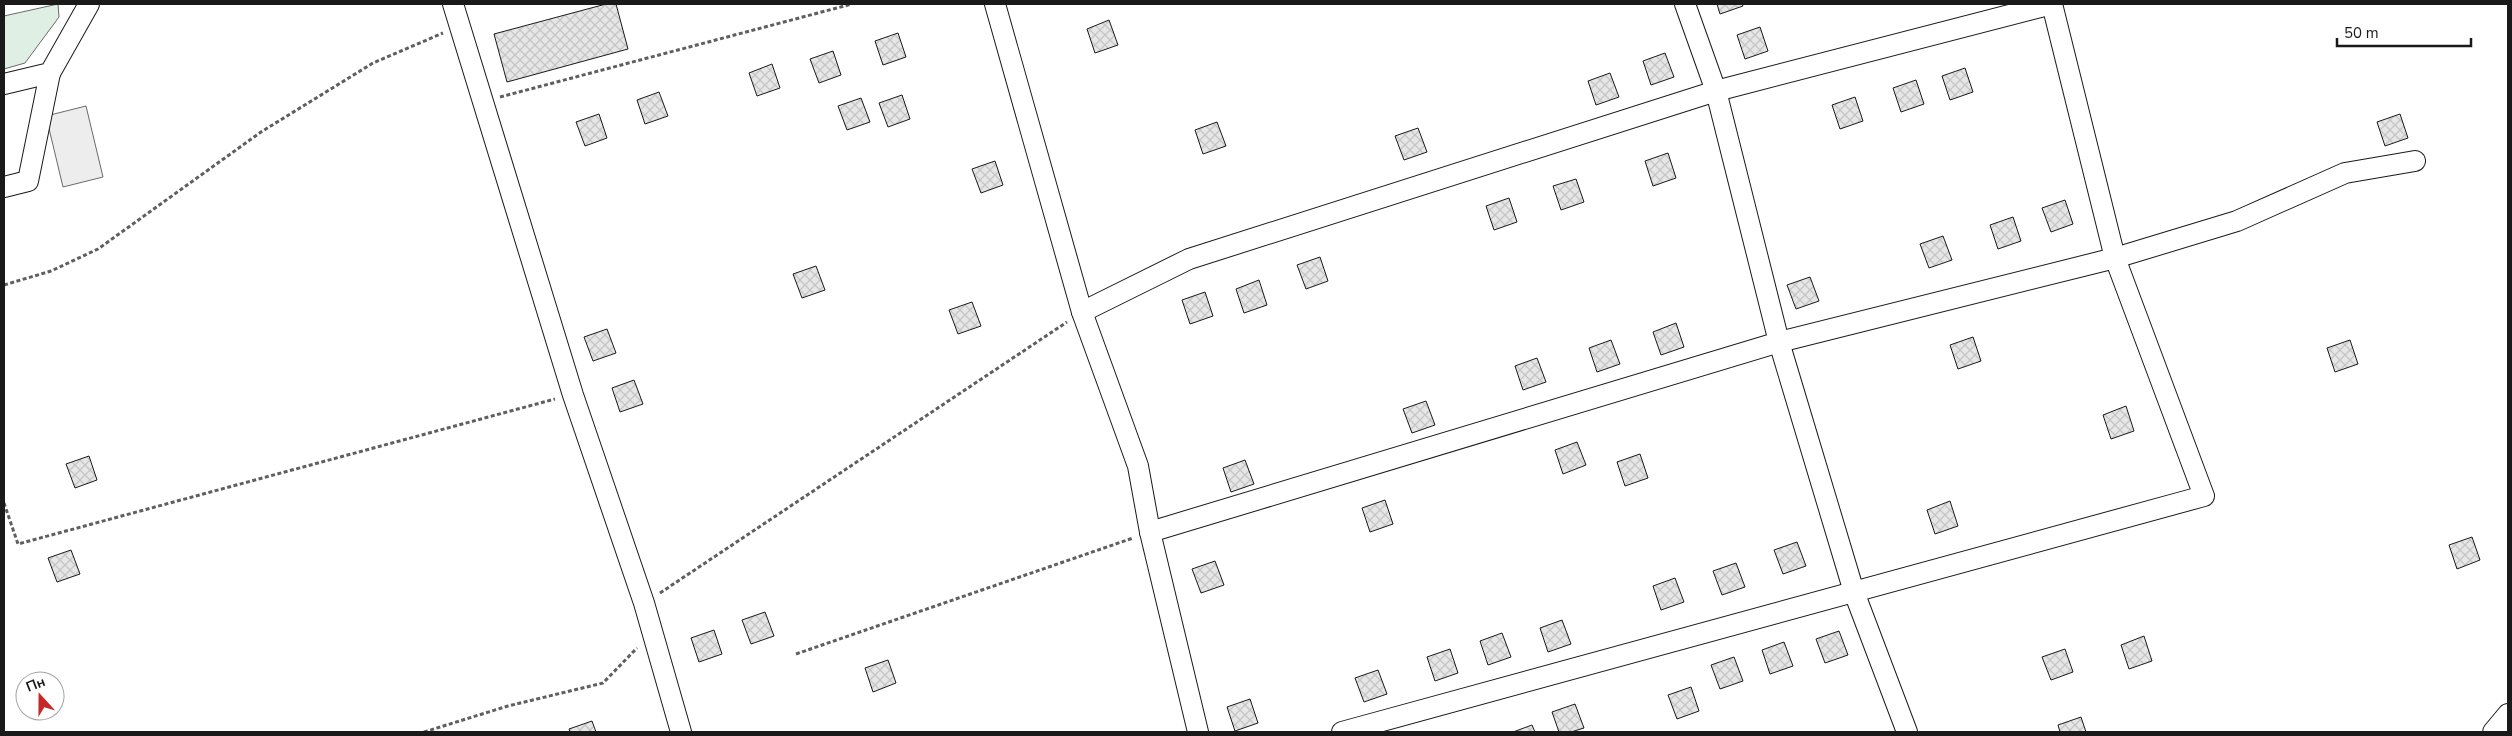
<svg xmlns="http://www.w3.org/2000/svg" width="2512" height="736" viewBox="0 0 2512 736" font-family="'Nunito Sans',sans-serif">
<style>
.green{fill:#e0efe3;stroke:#6a6a6a}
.parking{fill:#ededed;stroke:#6a6a6a}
.building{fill:url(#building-cross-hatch);stroke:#1a1a1a}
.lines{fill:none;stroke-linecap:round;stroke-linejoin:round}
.minor-casing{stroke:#1a1a1a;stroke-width:22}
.path{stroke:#5f5f5f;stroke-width:3;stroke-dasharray:4 2.5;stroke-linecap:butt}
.minor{stroke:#fff;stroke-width:20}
</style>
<defs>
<pattern id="building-cross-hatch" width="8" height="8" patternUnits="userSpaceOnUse" patternTransform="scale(1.25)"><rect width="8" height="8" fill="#e6e6e6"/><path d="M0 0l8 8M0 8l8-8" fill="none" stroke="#c5c5c5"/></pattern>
</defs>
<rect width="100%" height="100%" fill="#fff"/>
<path class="green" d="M58 4 59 17 25 63 4 69V16Z"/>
<path class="parking" d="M86 106 103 177 63 187 46 116Z"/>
<g class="building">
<path d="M606 4H616L628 49 507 82 494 34Z"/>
<path d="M1717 4H1742L1743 6 1720 14Z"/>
<path d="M1109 20 1118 45 1095 53 1087 29Z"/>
<path d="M1760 27 1768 51 1745 59 1737 35Z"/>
<path d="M898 33 906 57 883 65 875 41Z"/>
<path d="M833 51 841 75 819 83 810 59Z"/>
<path d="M1665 53 1674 77 1651 85 1643 61Z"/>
<path d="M772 64 780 88 757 96 749 73Z"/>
<path d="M1965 68 1973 92 1950 100 1942 76Z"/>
<path d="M1610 73 1619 97 1596 105 1588 81Z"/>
<path d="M1916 80 1924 104 1901 112 1893 88Z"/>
<path d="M659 92 668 116 645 124 637 100Z"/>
<path d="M902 95 910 119 888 127 879 103Z"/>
<path d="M1855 97 1863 121 1840 129 1832 105Z"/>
<path d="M861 98 870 122 847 130 838 106Z"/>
<path d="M599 114 607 138 585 146 576 122Z"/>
<path d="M2400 114 2408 138 2385 146 2377 122Z"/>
<path d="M1217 122 1226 146 1203 154 1195 130Z"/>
<path d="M1418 128 1427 152 1404 160 1395 136Z"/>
<path d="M1668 153 1676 178 1653 186 1645 161Z"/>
<path d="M995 161 1003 185 981 193 972 169Z"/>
<path d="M1576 179 1584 202 1561 210 1553 186Z"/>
<path d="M1509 198 1517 222 1494 230 1486 206Z"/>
<path d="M2065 200 2073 224 2051 232 2042 208Z"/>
<path d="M2013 217 2021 241 1998 249 1990 225Z"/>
<path d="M1943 236 1952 260 1929 268 1920 244Z"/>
<path d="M1320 257 1328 281 1306 289 1297 265Z"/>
<path d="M816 266 825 290 802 298 793 274Z"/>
<path d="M1810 277 1819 301 1796 309 1787 285Z"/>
<path d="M1259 280 1267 305 1244 313 1236 289Z"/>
<path d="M1205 292 1213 316 1190 324 1182 300Z"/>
<path d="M972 302 981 326 958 334 949 310Z"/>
<path d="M1676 323 1684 347 1661 355 1653 332Z"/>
<path d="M607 329 616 353 593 361 584 337Z"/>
<path d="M1973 337 1981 361 1958 369 1950 345Z"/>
<path d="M1611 340 1620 364 1597 372 1589 348Z"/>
<path d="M2350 340 2358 364 2335 372 2327 348Z"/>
<path d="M1537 358 1546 382 1523 390 1515 366Z"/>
<path d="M634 380 643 404 620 412 612 388Z"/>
<path d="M1426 401 1435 425 1412 433 1403 409Z"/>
<path d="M2126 406 2134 431 2111 439 2103 415Z"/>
<path d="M1577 442 1586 465 1563 474 1555 450Z"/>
<path d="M1640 454 1648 478 1625 486 1617 462Z"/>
<path d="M89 456 97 480 75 488 66 464Z"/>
<path d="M1245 460 1254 484 1231 492 1223 468Z"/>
<path d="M1385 500 1393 524 1370 532 1362 508Z"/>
<path d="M1950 501 1958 526 1935 534 1927 510Z"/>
<path d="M2472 537 2480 560 2457 569 2449 545Z"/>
<path d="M1797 542 1806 566 1783 574 1774 550Z"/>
<path d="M71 550 80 574 57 582 48 558Z"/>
<path d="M1215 561 1224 585 1201 593 1192 569Z"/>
<path d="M1736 563 1745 587 1722 595 1713 571Z"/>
<path d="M1675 578 1684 602 1661 610 1653 586Z"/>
<path d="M765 612 774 636 751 644 742 620Z"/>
<path d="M1562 620 1571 644 1548 652 1540 628Z"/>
<path d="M714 630 722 654 699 662 691 638Z"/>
<path d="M1839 631 1848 655 1825 663 1816 639Z"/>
<path d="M1502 633 1511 657 1488 665 1480 641Z"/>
<path d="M2144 636 2152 661 2129 669 2121 645Z"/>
<path d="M1784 642 1793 666 1770 674 1762 650Z"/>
<path d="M1450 649 1458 673 1435 681 1427 657Z"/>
<path d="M2065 649 2073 672 2051 680 2042 657Z"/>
<path d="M1734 657 1743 681 1720 689 1711 665Z"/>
<path d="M888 660 896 683 873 692 865 668Z"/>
<path d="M1378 670 1387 694 1364 702 1355 678Z"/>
<path d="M1691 687 1699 711 1677 719 1668 695Z"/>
<path d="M1250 699 1258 723 1235 731 1227 707Z"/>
<path d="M1575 704 1584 728 1571 732H1559L1552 712Z"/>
<path d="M2081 717 2086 732H2060L2058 725Z"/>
<path d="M592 721 596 732H570L569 729Z"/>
<path d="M1532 725 1535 732H1513Z"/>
</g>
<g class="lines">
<defs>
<g id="minor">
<path d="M453 4 573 395 644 603 681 732"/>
<path d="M995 4 1082 312 1138 466 1150 532 1198 732"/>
<path d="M1685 4 1716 91 1779 342 1854 592 1907 732"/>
<path d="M4 84 50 73 89 4"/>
<path d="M4 187 28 181 50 73"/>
<path d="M1082 312 1189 259 1716 91 2052 4"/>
<path d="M1150 532 1779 342 2115 258 2237 221 2345 173 2415 161"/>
<path d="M1342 732 2204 496 2115 258 2052 4"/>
<path d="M2493 732 2508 714"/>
</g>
</defs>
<use href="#minor" class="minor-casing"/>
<g class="path">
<path d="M500 97 852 4"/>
<path d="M4 285 51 271 98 249 261 132 373 63 443 33"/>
<path d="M4 503 18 544 555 399"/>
<path d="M660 593 1067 322"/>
<path d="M796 654 1133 538"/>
<path d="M424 732 508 706 603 683 637 648"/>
</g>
<use href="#minor" class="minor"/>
</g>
<rect width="2512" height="736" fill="none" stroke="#1a1a1a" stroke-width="10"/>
<g transform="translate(40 696) rotate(339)"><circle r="24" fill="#ffffff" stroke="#a3a3a3"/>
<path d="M0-4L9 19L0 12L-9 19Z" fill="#c62828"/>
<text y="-8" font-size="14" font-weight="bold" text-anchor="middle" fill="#1a1a1a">Пн</text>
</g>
<path d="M2337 38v8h134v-8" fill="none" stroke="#1a1a1a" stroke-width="2.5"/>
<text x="2344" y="38" font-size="15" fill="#1a1a1a" stroke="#ffffff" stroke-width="4" paint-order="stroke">50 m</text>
</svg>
